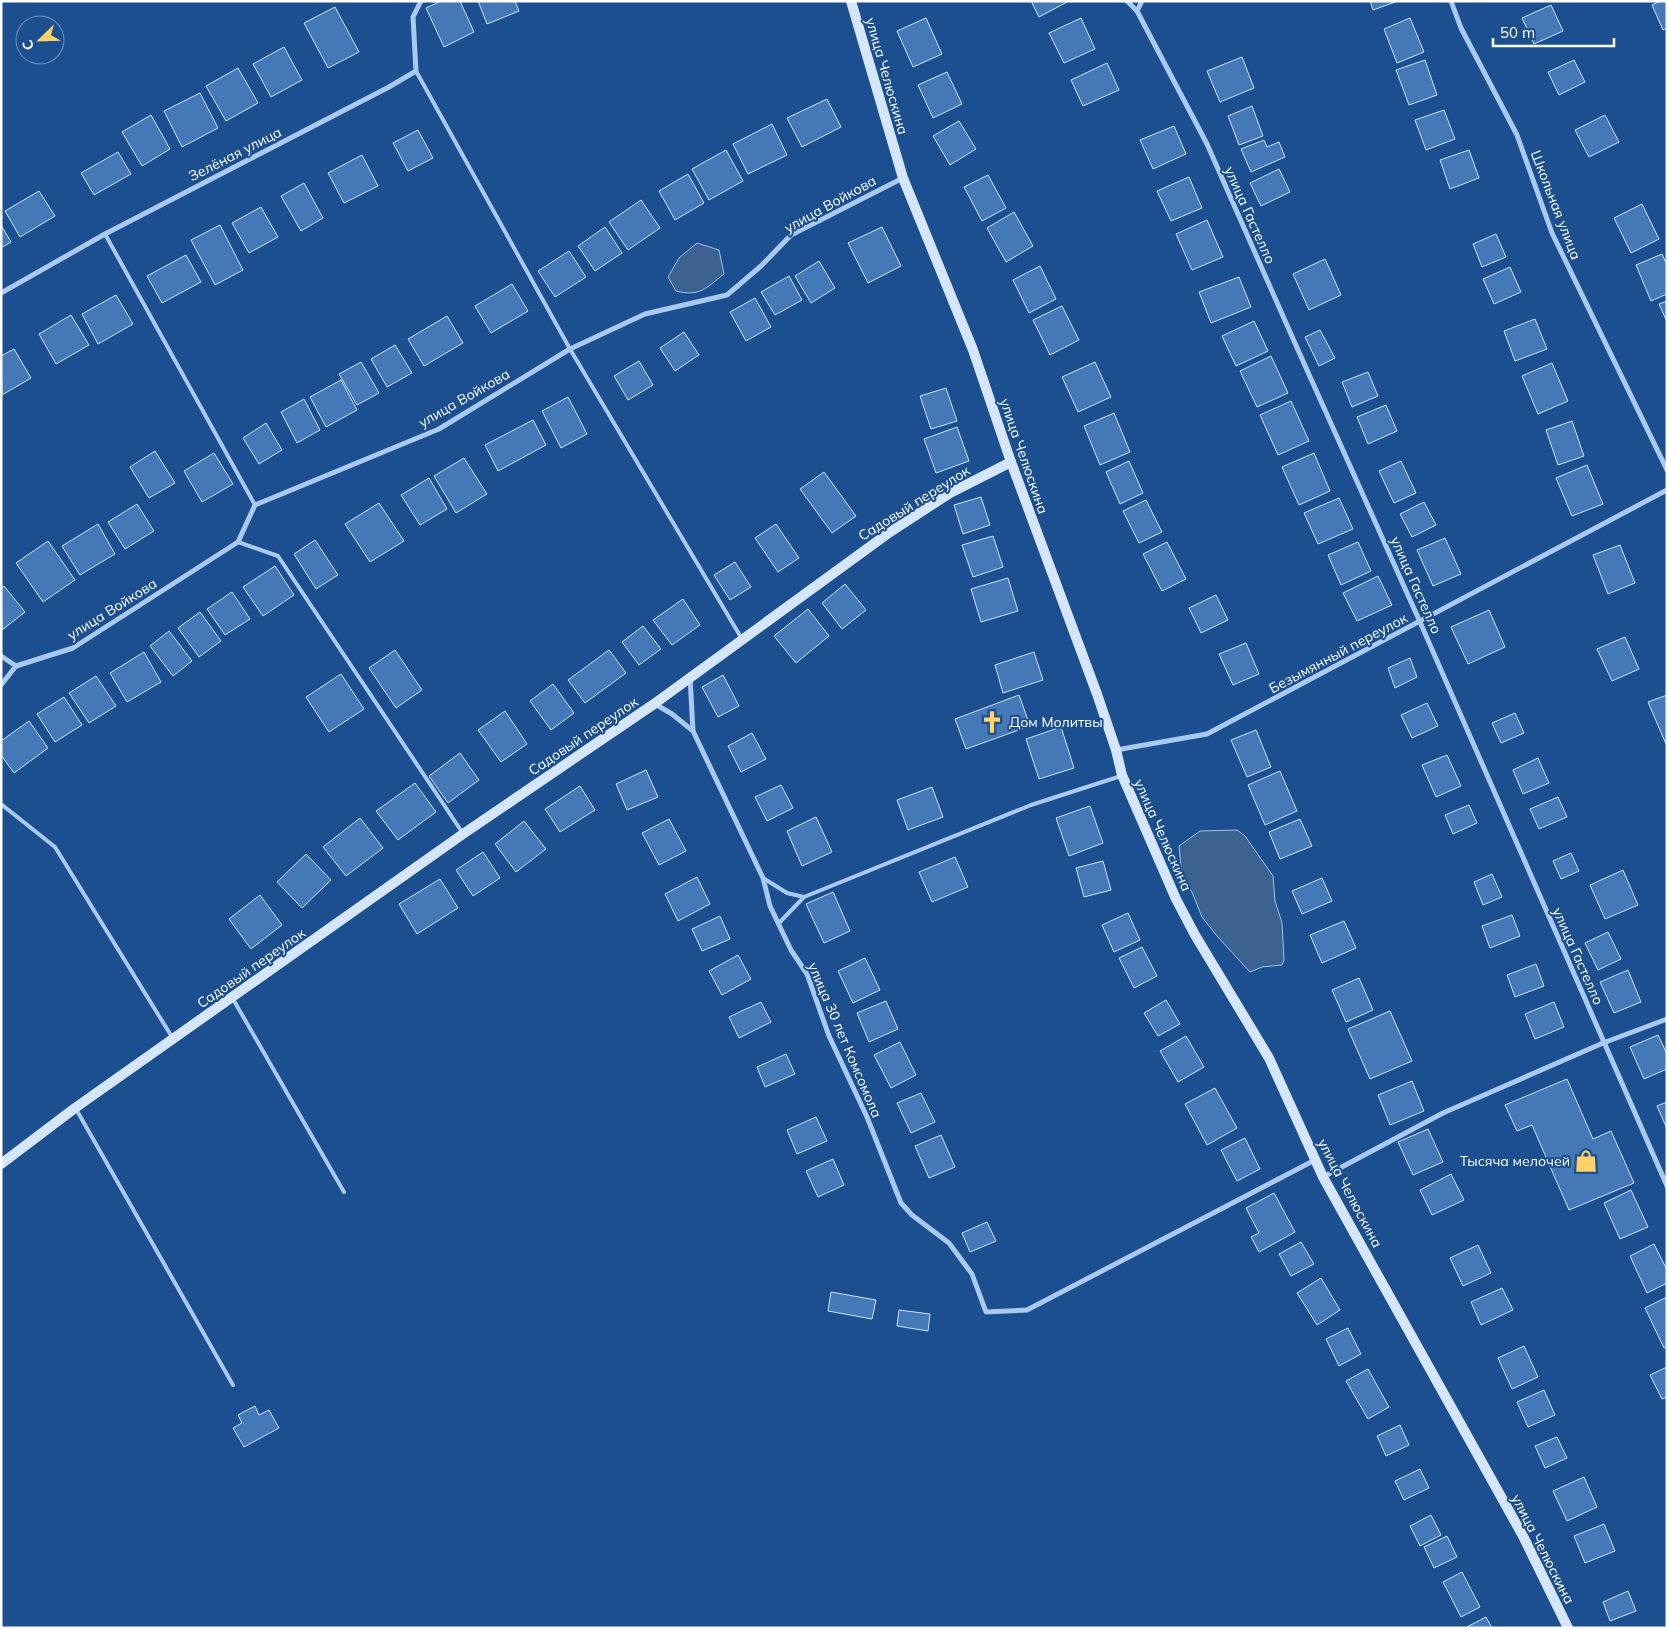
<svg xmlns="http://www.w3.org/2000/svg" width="1668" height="1629" viewBox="0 0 1668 1629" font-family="Mulish,sans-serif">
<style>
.water{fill:#3c6290;stroke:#9cc4f0}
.building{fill:#4478b7;stroke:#cfe3fa}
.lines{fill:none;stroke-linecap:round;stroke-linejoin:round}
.lane{stroke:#a9c9ee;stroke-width:4}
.street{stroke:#a9c9ee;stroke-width:5}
.secondary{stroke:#d6e6fa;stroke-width:10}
.labels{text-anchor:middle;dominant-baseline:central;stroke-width:4;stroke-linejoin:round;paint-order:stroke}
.street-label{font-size:14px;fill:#fff;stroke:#1b4f8f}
.poi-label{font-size:14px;fill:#fff;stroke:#1b4f8f;text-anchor:start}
</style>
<rect width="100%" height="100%" fill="#1b4f8f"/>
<g class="water">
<path d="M697 243 719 250 724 274C706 288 700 297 676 291L668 277 679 258Z"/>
<path d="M1237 830 1245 836 1273 876 1275 901 1282 923 1284 960 1282 965 1262 967 1250 972 1217 936 1202 917 1192 892 1182 878 1179 846 1200 831Z"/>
</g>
<g class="building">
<path d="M441 1H460L474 32 444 47 426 8Z"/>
<path d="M478 1H515L519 11 487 24Z"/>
<path d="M1031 1H1069L1039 17Z"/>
<path d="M1370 1H1398L1373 10Z"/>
<path d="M1660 1H1667V28L1663 30 1652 5Z"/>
<path d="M1551 5 1563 31 1534 44 1522 18Z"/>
<path d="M335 7 359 52 328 68 304 23Z"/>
<path d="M926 18 942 54 913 67 897 31Z"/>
<path d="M1081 18 1095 49 1064 63 1049 33Z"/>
<path d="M1410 18 1424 52 1397 63 1384 29Z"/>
<path d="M284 47 302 80 271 97 253 64Z"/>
<path d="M1242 57 1254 88 1220 102 1207 71Z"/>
<path d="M1425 60 1437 95 1409 105 1396 70Z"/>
<path d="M1574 60 1585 82 1559 95 1548 72Z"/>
<path d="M1107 63 1119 90 1083 106 1071 80Z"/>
<path d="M238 68 258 103 226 121 206 86Z"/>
<path d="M947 72 962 104 933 118 918 85Z"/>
<path d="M200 93 218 128 182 147 164 111Z"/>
<path d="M827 99 841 127 802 147 787 118Z"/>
<path d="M1252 106 1263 136 1239 145 1228 116Z"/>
<path d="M1444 110 1455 139 1426 150 1415 120Z"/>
<path d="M151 115 170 149 142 166 122 132Z"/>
<path d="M1605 115 1619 142 1589 157 1575 130Z"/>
<path d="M959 121 976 149 950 165 933 136Z"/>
<path d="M772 124 787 155 748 174 733 144Z"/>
<path d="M1174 126 1186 154 1153 169 1140 140Z"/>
<path d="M418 130 433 158 408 171 393 143Z"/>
<path d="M1264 140 1267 147 1279 142 1285 157 1251 172 1241 149Z"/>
<path d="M726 150 743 181 709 200 692 169Z"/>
<path d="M1469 150 1479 178 1450 189 1440 160Z"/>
<path d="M118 152 131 174 94 195 81 173Z"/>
<path d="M362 155 378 186 344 203 328 173Z"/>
<path d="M1279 169 1290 192 1261 206 1250 183Z"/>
<path d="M688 174 704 203 675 220 659 191Z"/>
<path d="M988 175 1006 208 982 221 964 187Z"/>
<path d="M1189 177 1202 208 1171 221 1157 191Z"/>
<path d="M304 183 323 218 301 231 281 196Z"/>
<path d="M39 191 55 216 20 237 5 211Z"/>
<path d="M641 200 660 228 628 250 609 222Z"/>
<path d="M1642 204 1659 239 1631 253 1614 218Z"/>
<path d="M261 207 278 237 249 253 232 223Z"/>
<path d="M1014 212 1033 246 1006 262 987 228Z"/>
<path d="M1207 220 1223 257 1192 270 1176 234Z"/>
<path d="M1 225 11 242 1 248Z"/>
<path d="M220 225 243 270 215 285 191 240Z"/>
<path d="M605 227 622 253 595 271 578 246Z"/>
<path d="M882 227 901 266 868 283 848 243Z"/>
<path d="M1496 234 1506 257 1482 267 1473 244Z"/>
<path d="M569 251 586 277 555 297 538 271Z"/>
<path d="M1662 254 1667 265V294L1651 301 1636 265Z"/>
<path d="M186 255 201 282 162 303 147 276Z"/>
<path d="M1325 259 1341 295 1309 310 1293 274Z"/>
<path d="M819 261 835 288 811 303 795 276Z"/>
<path d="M1040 266 1056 299 1029 313 1013 280Z"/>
<path d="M1510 267 1521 292 1494 304 1483 279Z"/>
<path d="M789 276 802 300 775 315 761 292Z"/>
<path d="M1239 277 1251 307 1211 323 1199 292Z"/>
<path d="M512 284 528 311 491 333 475 306Z"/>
<path d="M116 295 133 324 98 344 82 314Z"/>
<path d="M755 298 771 327 746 341 730 312Z"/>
<path d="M1667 301V322L1659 304Z"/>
<path d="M1062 306 1079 340 1050 355 1033 320Z"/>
<path d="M71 315 89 345 56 364 39 334Z"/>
<path d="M447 316 463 343 424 366 408 339Z"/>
<path d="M1535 319 1547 349 1515 361 1504 331Z"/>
<path d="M1254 321 1268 351 1236 366 1222 336Z"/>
<path d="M1320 330 1335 358 1319 366 1305 337Z"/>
<path d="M684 332 699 355 675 371 660 348Z"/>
<path d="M395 345 412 373 387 387 371 359Z"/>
<path d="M14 349 31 378 2 395 1 356Z"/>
<path d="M1271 356 1288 393 1257 407 1240 371Z"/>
<path d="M639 361 653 385 628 400 614 376Z"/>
<path d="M361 362 379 393 357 405 339 374Z"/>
<path d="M1095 362 1111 397 1078 412 1062 377Z"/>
<path d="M1552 363 1568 401 1538 414 1522 376Z"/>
<path d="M1368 372 1378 396 1352 407 1342 382Z"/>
<path d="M341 380 357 410 326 427 310 397Z"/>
<path d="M946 388 957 421 931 429 920 396Z"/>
<path d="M568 397 587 434 561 448 542 411Z"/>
<path d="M304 399 320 430 297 443 281 412Z"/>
<path d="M1291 401 1309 441 1278 455 1260 415Z"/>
<path d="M1386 405 1397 431 1368 444 1357 417Z"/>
<path d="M1114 413 1130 452 1100 465 1084 426Z"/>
<path d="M533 420 546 445 498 471 485 445Z"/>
<path d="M1572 421 1584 456 1558 465 1546 430Z"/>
<path d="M266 423 282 450 259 464 243 438Z"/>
<path d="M957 427 969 461 936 473 924 439Z"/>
<path d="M155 451 175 483 149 498 130 467Z"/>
<path d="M214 453 233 484 202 502 184 471Z"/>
<path d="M1314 453 1330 491 1299 505 1282 467Z"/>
<path d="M464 458 487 494 456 513 434 476Z"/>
<path d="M1129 461 1143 493 1120 504 1106 472Z"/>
<path d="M1401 461 1416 493 1394 503 1379 471Z"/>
<path d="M1587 465 1603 504 1572 516 1556 478Z"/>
<path d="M824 472 856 516 832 533 800 489Z"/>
<path d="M429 478 447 509 420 525 401 495Z"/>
<path d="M981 497 990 525 963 534 954 505Z"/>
<path d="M1339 498 1353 529 1318 544 1304 513Z"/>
<path d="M1146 500 1162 532 1139 543 1123 511Z"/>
<path d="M1424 502 1436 525 1412 537 1400 514Z"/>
<path d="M379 503 404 541 370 562 345 524Z"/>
<path d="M137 504 154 531 125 549 108 522Z"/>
<path d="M98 524 115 554 80 575 62 546Z"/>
<path d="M776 524 799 558 778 572 755 538Z"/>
<path d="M993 536 1003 567 973 577 962 545Z"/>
<path d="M1445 538 1461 574 1433 586 1417 550Z"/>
<path d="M315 540 338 575 316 589 294 554Z"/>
<path d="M48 541 75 580 43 602 16 563Z"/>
<path d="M1167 542 1186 579 1162 591 1143 554Z"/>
<path d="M1358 542 1371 571 1341 585 1328 555Z"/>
<path d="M1620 545 1635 583 1608 594 1593 555Z"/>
<path d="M735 562 751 587 730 600 714 575Z"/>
<path d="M275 566 294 595 263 616 243 587Z"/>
<path d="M1378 576 1392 605 1357 621 1343 593Z"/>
<path d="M1008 578 1018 611 981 622 971 589Z"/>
<path d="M845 584 866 610 842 629 822 603Z"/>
<path d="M4 586 25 612 2 630 1 589Z"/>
<path d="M232 592 250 619 225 635 207 609Z"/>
<path d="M1216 595 1228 620 1201 633 1189 608Z"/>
<path d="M683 599 700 625 672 645 653 620Z"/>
<path d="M808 609 829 636 796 663 774 636Z"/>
<path d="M1489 610 1505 647 1468 664 1451 627Z"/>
<path d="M200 612 221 641 199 657 178 628Z"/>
<path d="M643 626 661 649 639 665 622 642Z"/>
<path d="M169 631 192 661 173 676 150 646Z"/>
<path d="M1625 637 1639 669 1612 681 1597 649Z"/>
<path d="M1246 643 1259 674 1233 685 1219 654Z"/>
<path d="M395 650 422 690 396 708 369 668Z"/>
<path d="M609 650 626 673 585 703 568 680Z"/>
<path d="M144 652 161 682 127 702 110 673Z"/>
<path d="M1034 652 1043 680 1003 693 995 665Z"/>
<path d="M1410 658 1417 677 1395 688 1388 668Z"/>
<path d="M341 674 364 709 329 732 306 697Z"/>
<path d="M723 675 739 706 718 717 702 687Z"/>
<path d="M96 676 116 706 89 723 69 693Z"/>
<path d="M553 684 574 713 551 730 530 701Z"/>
<path d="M1019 695 1030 726 966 749 955 719Z"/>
<path d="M1667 695V743L1666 744 1648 702Z"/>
<path d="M64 697 82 725 55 742 37 714Z"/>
<path d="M1427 703 1438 726 1412 738 1401 715Z"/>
<path d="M505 711 527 744 501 762 478 730Z"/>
<path d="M1515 713 1524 733 1501 743 1492 723Z"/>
<path d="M29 721 48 748 14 773 1 755V741Z"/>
<path d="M1061 727 1074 768 1039 779 1026 739Z"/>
<path d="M1256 730 1271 767 1247 777 1231 740Z"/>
<path d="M752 733 766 759 741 772 728 746Z"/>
<path d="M460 753 479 780 448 803 429 776Z"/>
<path d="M1447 755 1461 786 1436 797 1422 765Z"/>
<path d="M1538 758 1549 783 1523 794 1513 770Z"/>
<path d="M646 770 658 797 627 810 616 784Z"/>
<path d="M1280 771 1297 811 1265 825 1248 785Z"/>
<path d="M415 783 436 812 398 840 376 811Z"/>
<path d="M781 785 793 808 767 821 755 797Z"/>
<path d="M580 786 595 810 560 832 545 809Z"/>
<path d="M932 787 943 817 908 830 897 800Z"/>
<path d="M1558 797 1567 817 1539 829 1530 809Z"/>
<path d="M1469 805 1477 823 1453 834 1445 815Z"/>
<path d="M1090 806 1103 843 1069 856 1056 818Z"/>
<path d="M816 817 832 852 802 866 787 831Z"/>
<path d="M360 818 383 848 346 876 323 847Z"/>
<path d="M669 819 686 851 659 865 642 833Z"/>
<path d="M1300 819 1312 846 1280 859 1269 832Z"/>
<path d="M524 821 546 849 516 872 495 844Z"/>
<path d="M483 852 500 878 473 896 456 870Z"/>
<path d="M1571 853 1579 871 1561 879 1553 861Z"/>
<path d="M306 854 331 880 302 908 277 882Z"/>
<path d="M955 857 968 887 932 902 919 872Z"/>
<path d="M1103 861 1111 890 1084 897 1076 868Z"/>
<path d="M1623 870 1638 905 1605 919 1590 885Z"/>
<path d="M1492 874 1502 897 1483 905 1474 882Z"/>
<path d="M697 877 710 904 678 921 665 894Z"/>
<path d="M1322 878 1332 901 1302 914 1292 891Z"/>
<path d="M440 879 458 908 417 934 399 904Z"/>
<path d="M833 892 850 931 824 943 806 904Z"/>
<path d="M260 895 282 925 251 949 229 919Z"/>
<path d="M1128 913 1140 940 1114 952 1102 925Z"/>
<path d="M1512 915 1520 936 1490 948 1482 926Z"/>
<path d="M720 916 730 939 702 951 692 929Z"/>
<path d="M1344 921 1356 948 1322 963 1310 935Z"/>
<path d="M1608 932 1621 959 1598 970 1585 943Z"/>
<path d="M1142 947 1157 976 1134 988 1119 958Z"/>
<path d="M738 955 751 979 722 995 709 971Z"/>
<path d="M865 958 880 990 853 1003 838 971Z"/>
<path d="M1536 964 1544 986 1515 997 1507 975Z"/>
<path d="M1628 970 1641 1002 1614 1013 1600 982Z"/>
<path d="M1359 978 1373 1010 1346 1022 1332 990Z"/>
<path d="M1166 1000 1180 1024 1158 1036 1144 1013Z"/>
<path d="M886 1001 898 1029 869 1042 857 1013Z"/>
<path d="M761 1002 771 1022 739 1038 729 1017Z"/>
<path d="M1554 1002 1564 1027 1535 1039 1525 1014Z"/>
<path d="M1390 1011 1412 1061 1370 1079 1348 1029Z"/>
<path d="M1658 1035 1667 1054V1069L1644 1079 1630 1047Z"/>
<path d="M1186 1036 1204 1067 1178 1082 1160 1051Z"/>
<path d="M900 1042 916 1075 891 1088 874 1055Z"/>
<path d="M786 1054 795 1074 765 1087 757 1067Z"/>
<path d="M1567 1079 1593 1139 1611 1131 1634 1183 1569 1210 1532 1125 1517 1131 1505 1105Z"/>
<path d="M1412 1081 1424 1111 1390 1125 1378 1095Z"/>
<path d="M1215 1088 1237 1128 1207 1145 1185 1104Z"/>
<path d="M921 1093 935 1122 911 1133 897 1103Z"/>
<path d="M1667 1102V1129L1657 1106Z"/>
<path d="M816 1117 827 1141 797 1154 787 1130Z"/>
<path d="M1428 1129 1443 1162 1413 1175 1398 1142Z"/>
<path d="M941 1135 955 1167 929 1178 915 1146Z"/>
<path d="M1245 1138 1260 1169 1237 1181 1221 1150Z"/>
<path d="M833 1159 844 1185 818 1197 806 1171Z"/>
<path d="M1451 1174 1464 1200 1432 1215 1420 1190Z"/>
<path d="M1631 1190 1648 1227 1620 1239 1604 1203Z"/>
<path d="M1274 1193 1295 1232 1259 1252 1251 1237 1259 1233 1246 1208Z"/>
<path d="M987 1222 996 1241 970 1252 962 1233Z"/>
<path d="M1301 1242 1314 1264 1291 1276 1279 1254Z"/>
<path d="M1654 1244 1667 1270V1283L1647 1293 1630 1256Z"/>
<path d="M1478 1245 1491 1273 1463 1286 1450 1258Z"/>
<path d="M1321 1278 1340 1310 1317 1325 1297 1293Z"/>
<path d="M1502 1288 1513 1310 1481 1325 1471 1302Z"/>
<path d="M831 1292 876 1300 872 1319 828 1311Z"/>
<path d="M1667 1297V1347L1664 1348 1645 1308Z"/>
<path d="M899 1310 930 1314 928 1331 897 1326Z"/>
<path d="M1348 1328 1361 1354 1339 1366 1326 1339Z"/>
<path d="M1524 1346 1538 1377 1512 1389 1498 1358Z"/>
<path d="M1667 1367V1397L1662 1399 1650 1375Z"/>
<path d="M1368 1369 1389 1407 1368 1419 1346 1381Z"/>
<path d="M1544 1390 1555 1415 1528 1427 1517 1402Z"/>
<path d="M255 1406 259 1415 269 1410 279 1428 244 1447 233 1428 242 1423 238 1415Z"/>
<path d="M1400 1425 1409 1445 1386 1456 1377 1436Z"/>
<path d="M1557 1437 1567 1458 1545 1468 1535 1446Z"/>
<path d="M1420 1469 1429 1488 1404 1500 1395 1481Z"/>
<path d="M1584 1477 1597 1507 1567 1521 1553 1491Z"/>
<path d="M1431 1515 1441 1535 1420 1546 1410 1526Z"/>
<path d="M1604 1524 1615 1551 1585 1563 1574 1536Z"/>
<path d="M1447 1536 1457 1557 1434 1568 1424 1547Z"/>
<path d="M1462 1572 1480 1607 1461 1617 1443 1582Z"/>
<path d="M1628 1591 1636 1611 1610 1621 1603 1602Z"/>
<path d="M1486 1617 1492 1628H1465Z"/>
</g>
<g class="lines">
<g class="lane">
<path d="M416 71 570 349 742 639"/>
<path d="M105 234 255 505"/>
<path d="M238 542 278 556 462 832"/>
<path d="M1 804 55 847 172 1037"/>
<path d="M763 878 787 893 804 897 1031 805 1121 776"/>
<path d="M779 923 804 897"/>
<path d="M233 999 344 1192"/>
<path d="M76 1109 233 1385"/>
</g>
<g class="street">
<path d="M1127 1 1137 11 1207 144 1294 341 1420 622 1667 1186"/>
<path d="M1451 1 1461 28 1517 135 1552 233 1667 470"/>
<path d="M1137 11 1142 1"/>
<path d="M1 293 105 234 389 87 416 71 413 17 421 1"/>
<path d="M1 656 16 666"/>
<path d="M690 677 693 731"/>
<path d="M1 685 16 666 73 648 238 542 255 505 439 429 570 349 645 314 727 295 761 266 791 235 903 178"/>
<path d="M655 704 672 714 693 731 763 878 770 906 791 950 807 974 829 1036 867 1117 901 1203 912 1215 949 1243 972 1274 986 1312 1027 1310 1315 1160"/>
<path d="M1116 750 1207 734 1667 490"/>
<path d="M1323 1177 1443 1113 1603 1043 1667 1019"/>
</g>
<g class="secondary">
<path d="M851 1 903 178 973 350 1011 462 1097 694 1116 750 1122 775 1176 899 1195 935 1269 1058 1323 1177 1523 1536 1568 1628"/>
<path d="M1 1164 75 1108 463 834 654 704 890 532 950 493 1011 462"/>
</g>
</g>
<defs>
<symbol id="church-bare" viewBox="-9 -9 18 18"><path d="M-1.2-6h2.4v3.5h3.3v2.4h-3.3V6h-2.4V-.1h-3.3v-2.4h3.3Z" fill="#ffd166" stroke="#1b4f8f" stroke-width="2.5" paint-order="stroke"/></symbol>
<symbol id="shop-bare" viewBox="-9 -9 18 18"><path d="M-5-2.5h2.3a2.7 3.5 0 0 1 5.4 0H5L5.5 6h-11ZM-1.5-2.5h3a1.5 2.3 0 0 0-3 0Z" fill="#ffd166" stroke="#1b4f8f" stroke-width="2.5" paint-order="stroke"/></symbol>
</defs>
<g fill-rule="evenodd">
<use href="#church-bare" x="976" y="706" width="32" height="32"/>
<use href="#shop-bare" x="1570" y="1145" width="32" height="32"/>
</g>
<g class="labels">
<g class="street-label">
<text transform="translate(887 76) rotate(74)">улица Челюскина</text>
<text transform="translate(235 154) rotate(-27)">Зелёная улица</text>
<text transform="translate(830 204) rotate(-29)">улица Войкова</text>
<text transform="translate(1556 205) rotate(69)">Школьная улица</text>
<text transform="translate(1250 215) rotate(66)">улица Гастелло</text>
<text transform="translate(464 398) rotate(-30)">улица Войкова</text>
<text transform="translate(1024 456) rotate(71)">улица Челюскина</text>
<text transform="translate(914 503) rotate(-32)">Садовый переулок</text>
<text transform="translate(1416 585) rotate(66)">улица Гастелло</text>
<text transform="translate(112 609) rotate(-32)">улица Войкова</text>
<text transform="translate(1338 653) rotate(-28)">Безымянный переулок</text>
<text transform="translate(583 736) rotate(-34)">Садовый переулок</text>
<text transform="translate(1163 835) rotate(66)">улица Челюскина</text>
<text transform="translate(1578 956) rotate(66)">улица Гастелло</text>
<text transform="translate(251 968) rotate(-35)">Садовый переулок</text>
<text transform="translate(845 1040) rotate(67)">улица 30 лет Комсомола</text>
<text transform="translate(1350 1193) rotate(62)">улица Челюскина</text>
<text transform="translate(1543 1549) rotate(63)">улица Челюскина</text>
</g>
<g class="poi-label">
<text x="1009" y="722">Дом Молитвы</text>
<text x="1570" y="1161" text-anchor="end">Тысяча мелочей</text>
</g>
</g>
<rect width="1668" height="1629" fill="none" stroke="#ffffff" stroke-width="5"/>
<g transform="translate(40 40) rotate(247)"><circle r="24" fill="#1b4f8f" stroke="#7695bc"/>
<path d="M0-4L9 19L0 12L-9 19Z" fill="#ffd166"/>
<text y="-8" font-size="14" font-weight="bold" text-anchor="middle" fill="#ffffff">С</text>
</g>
<path d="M1493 38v8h121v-8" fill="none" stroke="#ffffff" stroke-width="2.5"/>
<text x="1500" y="38" font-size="15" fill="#ffffff" stroke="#1b4f8f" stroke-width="4" paint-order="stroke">50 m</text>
</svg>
